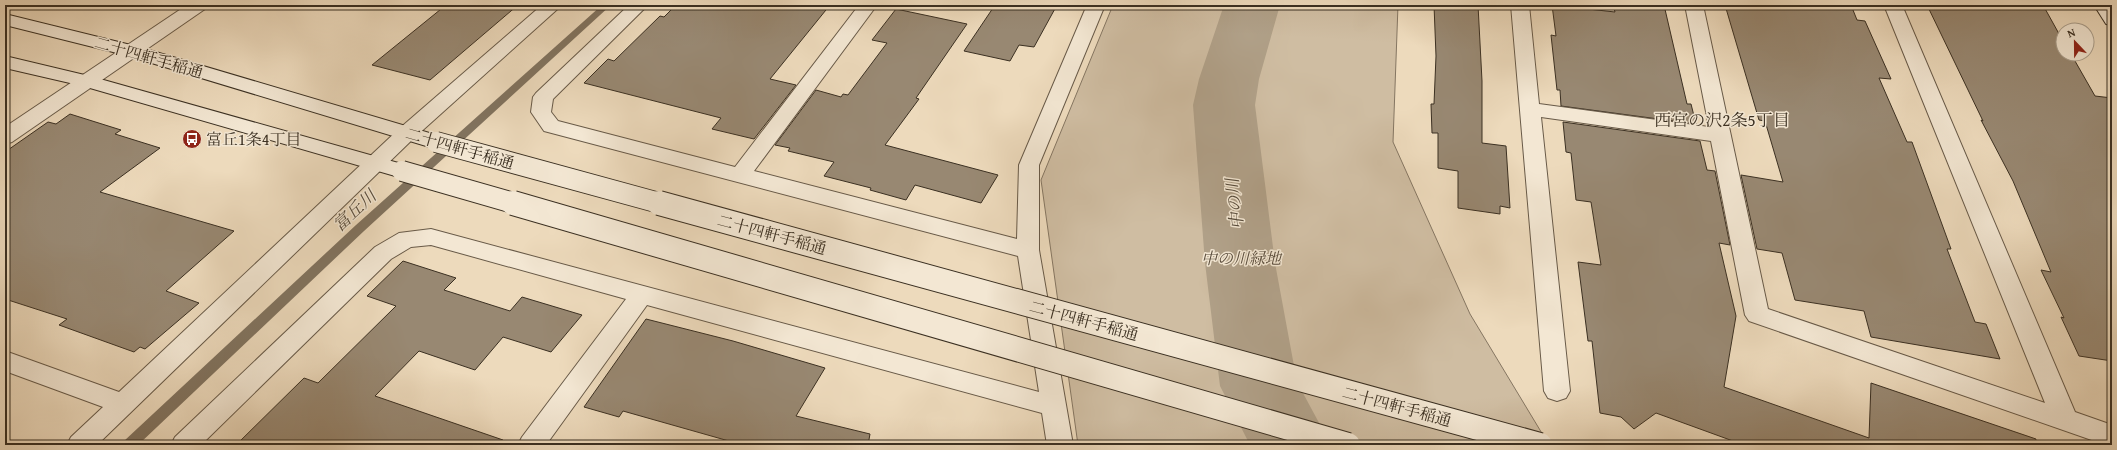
<svg xmlns="http://www.w3.org/2000/svg" width="2117" height="450" viewBox="0 0 2117 450" font-family="'Gentium Book Plus','Noto Serif JP',serif">
<style>
.green{fill:#cfbda2;stroke:#857662}
.lines{fill:none;stroke-linecap:round;stroke-linejoin:round}
.stream{fill:#81735f;fill-rule:evenodd}
.river{fill:#b0a088;fill-rule:evenodd}
.building{fill:#988872;stroke:#3b3022}
.street-casing{stroke:#685a48;stroke-width:2}
.secondary-casing{stroke:#3b3022;stroke-width:2}
.street{fill:#f3e7d3;fill-rule:evenodd}
.secondary{fill:#f3e7d3;fill-rule:evenodd}
.secondary-bridge-far1-casing{stroke:#3b3022;stroke-width:22;stroke-linecap:butt}
.secondary-bridge-casing{stroke:#3b3022;stroke-width:26;stroke-linecap:butt}
.secondary-bridge-far1{stroke:#f3e7d3;stroke-width:20}
.secondary-bridge{stroke:#f3e7d3;stroke-width:24}
.labels{text-anchor:middle;dominant-baseline:central;stroke-width:3;stroke-linejoin:round;paint-order:stroke}
.street-label{font-size:16px;fill:#3b3022;stroke:#f3e7d3}
.poi-label{font-size:16px;fill:#3b3022;stroke:#f3e7d3;text-anchor:start}
.park-label{font-size:16px;font-style:italic;fill:#594c3c;stroke:#f3e7d3}
.neighbourhood-label{font-size:17px;fill:#3b3022;stroke:#f3e7d3}
.water-label{font-size:17px;font-style:italic;fill:#584c3c;stroke:#f3e7d3}
</style>
<rect width="100%" height="100%" fill="#eddabc"/>
<filter id="stains"><feTurbulence type="fractalNoise" baseFrequency=".005" numOctaves="4"/><feColorMatrix values="0 0 0 0 .2 0 0 0 0 .09 0 0 0 0 .02 0 0 0 .5 -.17"/></filter>
<radialGradient id="worn" r=".72"><stop offset=".6" stop-color="#630" stop-opacity="0"/><stop offset="1" stop-color="#630" stop-opacity=".3"/></radialGradient>
<path class="green" d="M1113 5H1398L1393 142 1470 314 1549 445H1078L1041 180Z"/>
<g class="lines">
<path class="stream" d="M602 5H611L364 231 138 445H122L124 441 356 225Z"/>
<path class="river" d="M1224 5H1280L1259 79 1255 105 1275 263 1297 382 1331 445H1250L1220 386 1205 263 1193 105 1199 79Z"/>
</g>
<g class="building">
<path d="M446 5H518L430 80 372 65Z"/>
<path d="M676 5H830L770 79 796 85 754 139 712 129 721 118 584 83 608 59 614 61 660 16 664 17Z"/>
<path d="M995 5H1057L1034 47 1019 45 1010 61 964 51Z"/>
<path d="M1434 5H1478L1482 81V143L1506 146 1510 208 1500 206V214L1458 208V171L1438 168V133H1432L1431 104H1434L1436 56Z"/>
<path d="M1552 5 1615 12 1613 5H1664L1687 104H1691L1696 124 1561 106 1560 90H1557L1551 35 1556 36Z"/>
<path d="M1725 5H1851L1857 20 1865 21 1891 79 1879 78 1907 142H1912L1951 249H1947L1975 322 1986 324 2000 359 1871 337 1864 311 1795 300 1782 253 1757 249 1741 175 1783 182 1765 121 1759 120Z"/>
<path d="M1927 5H2043L2063 41V54H2071L2095 96 2112 98V361L2079 356 2061 317 2064 318 2041 270 2051 272 2013 181 1981 120 1983 121Z"/>
<path d="M896 9 967 24 916 98 919 99 885 145 998 175 981 203 915 185 906 200 870 190 871 188 824 176 834 162 788 151 790 148 775 145 816 90 841 97 843 94 848 95 887 43 872 40Z"/>
<path d="M70 114 121 130 115 134 160 148 100 192 234 231 166 291 199 303 145 349 140 347 134 352 59 325 67 319 5 299V152L48 122 56 124Z"/>
<path d="M1563 122 1700 141 1707 170 1715 171 1730 245 1719 243 1736 316 1724 387 1869 438 1871 383 2036 439 2035 445H1744L1656 413 1634 429 1621 417 1600 413 1592 341H1588L1578 262 1601 265 1591 202 1576 200 1571 153 1566 152Z"/>
<path d="M403 261 456 278 444 290 510 311 522 297 582 315 551 352 503 337 475 370 419 351 375 396 503 440 502 445H236L304 378 318 383 396 306 367 296Z"/>
<path d="M646 319 733 341 825 368 796 416 870 434 868 445H743L623 411 619 417 584 407Z"/>
</g>
<g class="lines">
<defs>
<g id="street">
<path d="M187 5H208L205 9 12 142 5 144V127Z"/>
<path d="M542 5H562L414 138 97 445H67L71 437 103 407 5 371V351L119 392 400 128Z"/>
<path d="M629 5H648L553 99 551 112 558 121 735 167 859 5H877L754 171 1017 239 1019 165 1087 5H1105L1039 165V250L1073 445H1047L1042 413 647 305 546 445H518L522 437 626 299 431 245 411 247 391 259 201 445H171L175 437 375 247 399 233 431 229 1039 392 1018 256 544 131 531 112 533 97 536 93Z"/>
<path d="M1511 5H1529L1539 104 1709 127 1685 5H1703L1768 309 2045 403 1884 5H1902L2075 412 2112 425V445H2106L1749 321 1745 315 1711 141 1541 117 1570 391 1566 398 1557 401 1548 398 1544 391Z"/>
</g>
<g id="secondary">
<path d="M2094 5H2112V25L2106 24Z"/>
<path d="M5 14 139 47 443 137 446 142 443 147 436 149 125 55 5 25Z"/>
<path d="M5 56 93 77 402 164 409 166 413 171 409 176 402 178 83 86 5 68Z"/>
</g>
</defs>
<use href="#street" class="street-casing"/>
<use href="#secondary" class="secondary-casing"/>
<use href="#street" class="street"/>
<use href="#secondary" class="secondary"/>
<defs>
<g id="secondary-bridge-far1">
<path d="M436 142 663 204"/>
<path d="M402 171 517 204"/>
</g>
<g id="secondary-bridge">
<path d="M513 203 1348 445"/>
<path d="M659 203 1540 445"/>
</g>
</defs>
<use href="#secondary-bridge-far1" class="secondary-bridge-far1-casing"/>
<use href="#secondary-bridge" class="secondary-bridge-casing"/>
<use href="#secondary-bridge-far1" class="secondary-bridge-far1"/>
<use href="#secondary-bridge" class="secondary-bridge"/>
</g>
<defs>
<symbol id="bus-disc" viewBox="-11 -11 22 22"><circle r="9.5" fill="#8f2418" stroke="#f3e7d3"/><path d="M-5-6H5V4H4V6H2V4H-2V6H-4V4H-5ZM-3.5-4V0h7V-4ZM-3.5 1.2v1.5H-2V1.2ZM2 1.2v1.5H3.5V1.2Z" fill="#fff"/></symbol>
</defs>
<g fill-rule="evenodd">
<use href="#bus-disc" x="181" y="128" width="22" height="22"/>
</g>
<g class="labels">
<g class="street-label">
<text transform="translate(149 57) rotate(16)">二十四軒手稲通</text>
<text transform="translate(460 148) rotate(16)">二十四軒手稲通</text>
<text transform="translate(772 234) rotate(15)">二十四軒手稲通</text>
<text transform="translate(1084 320) rotate(15)">二十四軒手稲通</text>
<text transform="translate(1397 406) rotate(15)">二十四軒手稲通</text>
</g>
<g class="poi-label">
<text x="206" y="139">富丘1条4丁目</text>
</g>
<g class="park-label">
<text x="1241" y="258">中の川緑地</text>
</g>
<g class="neighbourhood-label">
<text x="1722" y="119">西宮の沢2条5丁目</text>
</g>
<g class="water-label">
<text transform="translate(1234 204) rotate(-96)">中の川</text>
<text transform="translate(354 210) rotate(-43)">富丘川</text>
</g>
</g>
<rect width="2117" height="450" fill="none" stroke="#eddabc" stroke-width="20"/>
<rect x="6" y="6" width="2105" height="438" fill="none" stroke="#3b3022" stroke-width="2"/>
<rect x="10" y="10" width="2097" height="430" fill="none" stroke="#3b3022"/>
<g transform="translate(2075 42) rotate(338)"><circle r="19" fill="#f3e7d3" stroke="#a99e8c"/>
<path d="M0-3L7 15L0 10L-7 15Z" fill="#8f2418"/>
<text y="-6" font-size="11" font-weight="bold" text-anchor="middle" fill="#3b3022">N</text>
</g>
<rect width="100%" height="100%" filter="url(#stains)"/>
<rect width="100%" height="100%" fill="url(#worn)"/>
</svg>
